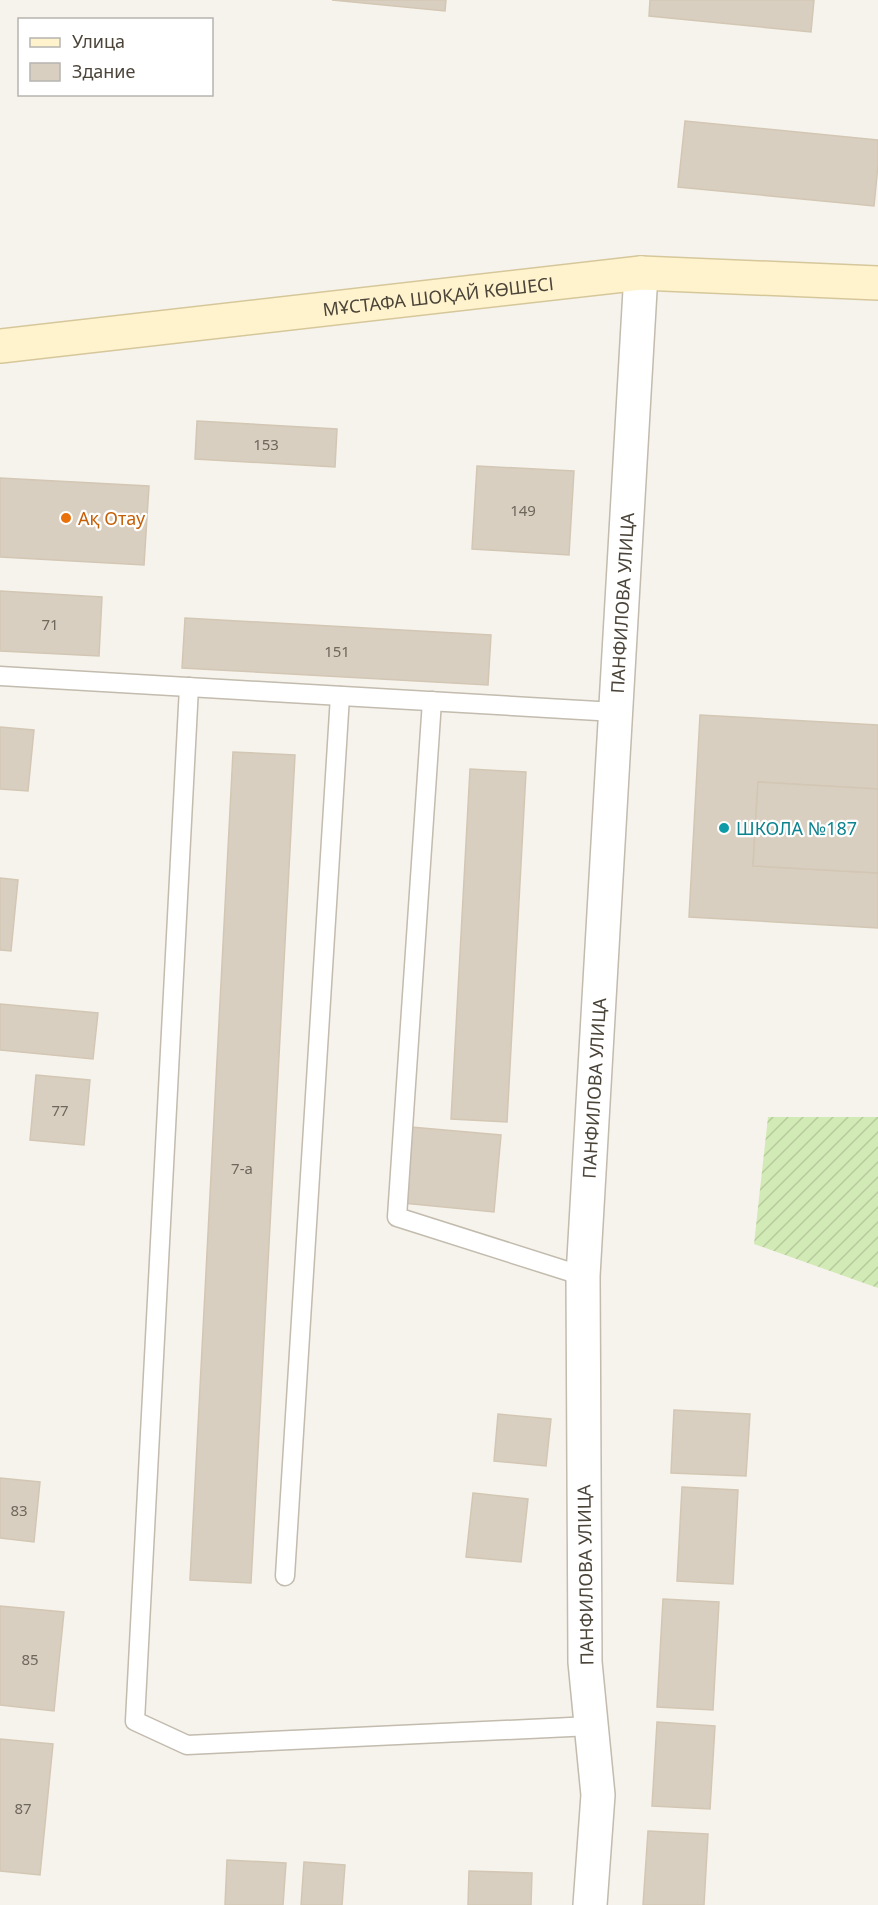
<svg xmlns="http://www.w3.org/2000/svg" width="878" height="1905" viewBox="0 0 878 1905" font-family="'Noto Sans',sans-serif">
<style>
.garden{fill:url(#garden-furrows)}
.building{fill:#d8cfc1;stroke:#d3c7b4;stroke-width:1.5}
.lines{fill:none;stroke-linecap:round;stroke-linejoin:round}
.lane-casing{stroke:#c2bbae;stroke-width:21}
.street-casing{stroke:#c2bbae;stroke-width:36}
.secondary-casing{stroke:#d6c79b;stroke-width:36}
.lane{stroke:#fff;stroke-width:18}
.street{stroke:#fff;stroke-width:33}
.secondary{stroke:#fff3cd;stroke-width:33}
.food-dot{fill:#e8710a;stroke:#fff;stroke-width:2}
.culture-dot{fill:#0f9aa8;stroke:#fff;stroke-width:2}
.labels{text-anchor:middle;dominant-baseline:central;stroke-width:4.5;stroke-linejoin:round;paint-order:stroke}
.number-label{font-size:15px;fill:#6e675b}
.street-label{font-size:18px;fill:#4b4439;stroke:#fff}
.food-label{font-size:18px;fill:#c56008;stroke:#fff;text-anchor:start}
.culture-label{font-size:18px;fill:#0d838f;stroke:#fff;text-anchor:start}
</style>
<defs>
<pattern id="garden-furrows" width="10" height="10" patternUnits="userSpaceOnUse" patternTransform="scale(1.5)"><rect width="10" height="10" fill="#d2eab5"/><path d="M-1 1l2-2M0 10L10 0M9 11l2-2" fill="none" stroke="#b6ca9c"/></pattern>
</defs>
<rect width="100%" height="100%" fill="#f6f3ec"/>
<path class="garden" d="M768 1117H878V1288L754 1244Z"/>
<g class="building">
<path d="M332 0H446L445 11Z"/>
<path d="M650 0H814L811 32 649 16Z"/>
<path d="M685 121 878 140V165L874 206 678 187Z"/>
<path d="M197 421 337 429 335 467 195 459Z"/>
<path d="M477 466 574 471 569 555 472 549Z"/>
<path d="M0 478 149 486 144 565 0 557Z"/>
<path d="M0 591 102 597 99 656 0 651Z"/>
<path d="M185 618 491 635 488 685 182 668Z"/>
<path d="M700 715 878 725V789L758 782 753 866 878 873V928L689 917Z"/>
<path d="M0 727 34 730 28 791 0 789Z"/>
<path d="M233 752 295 755 251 1583 190 1580Z"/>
<path d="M470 769 526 772 507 1122 451 1119Z"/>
<path d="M758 782 878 789V873L753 866Z"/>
<path d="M0 878 18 880 11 951 0 950Z"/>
<path d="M0 1004 98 1013 93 1059 0 1050Z"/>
<path d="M36 1075 90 1080 84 1145 30 1140Z"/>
<path d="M411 1127 501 1135 494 1212 403 1203Z"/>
<path d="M674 1410 750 1414 746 1476 671 1473Z"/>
<path d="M498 1414 551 1419 546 1466 494 1461Z"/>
<path d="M0 1478 40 1482 34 1542 0 1538Z"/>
<path d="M682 1487 738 1490 733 1584 677 1581Z"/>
<path d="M473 1493 528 1499 521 1562 466 1557Z"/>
<path d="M663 1599 719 1602 713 1710 657 1707Z"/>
<path d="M0 1606 64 1612 54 1711 0 1705Z"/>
<path d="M657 1722 715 1726 710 1809 652 1806Z"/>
<path d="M0 1739 53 1744 40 1875 0 1871Z"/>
<path d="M648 1831 708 1834 704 1905H643Z"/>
<path d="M227 1860 286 1863 283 1905H225Z"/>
<path d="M304 1862 345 1865 342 1905H301Z"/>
<path d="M469 1871 532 1873 531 1905H468Z"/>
</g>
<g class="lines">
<defs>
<g id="lane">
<path d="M0 676 615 712"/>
<path d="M189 687 135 1721 187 1745 591 1726"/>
<path d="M432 701 397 1217 583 1276"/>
<path d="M285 1576 340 696"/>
</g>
<g id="street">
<path id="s1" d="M590 1905 598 1795 585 1662 583 1276 641 273"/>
</g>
<g id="secondary">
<path id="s2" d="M0 346 641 273 878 283"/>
</g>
</defs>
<use href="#lane" class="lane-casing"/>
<use href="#street" class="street-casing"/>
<use href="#secondary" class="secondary-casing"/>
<use href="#lane" class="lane"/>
<use href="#street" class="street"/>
<use href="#secondary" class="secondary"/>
</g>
<circle class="food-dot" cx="66" cy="518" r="6"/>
<circle class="culture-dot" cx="724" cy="828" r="6"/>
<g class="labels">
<g class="number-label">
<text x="266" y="444">153</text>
<text x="523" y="510">149</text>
<text x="50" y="624">71</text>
<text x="337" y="651">151</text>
<text x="60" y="1110">77</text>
<text x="242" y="1168">7-а</text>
<text x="19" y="1510">83</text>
<text x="30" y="1659">85</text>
<text x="23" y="1808">87</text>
</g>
<g class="street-label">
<text stroke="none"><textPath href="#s2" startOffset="441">МҰСТАФА ШОҚАЙ КӨШЕСІ</textPath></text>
<text stroke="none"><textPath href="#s1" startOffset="1304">ПАНФИЛОВА УЛИЦА</textPath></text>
<text stroke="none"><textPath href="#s1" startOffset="818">ПАНФИЛОВА УЛИЦА</textPath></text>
<text transform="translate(585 1575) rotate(-91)">ПАНФИЛОВА УЛИЦА</text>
</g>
<g class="food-label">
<text x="78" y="518">Ақ Отау</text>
</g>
<g class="culture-label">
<text x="736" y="828">ШКОЛА №187</text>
</g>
</g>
<rect x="18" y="18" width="195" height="78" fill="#ffffff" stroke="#b7b4b0" stroke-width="1.5"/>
<rect x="30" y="38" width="30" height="9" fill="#fff3cd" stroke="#b7b4b0" stroke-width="1.5"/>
<text x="72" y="48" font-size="18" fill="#4b4439">Улица</text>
<rect x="30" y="63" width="30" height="18" fill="#d8cfc1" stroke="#b7b4b0" stroke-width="1.5"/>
<text x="72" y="78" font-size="18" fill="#4b4439">Здание</text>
</svg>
